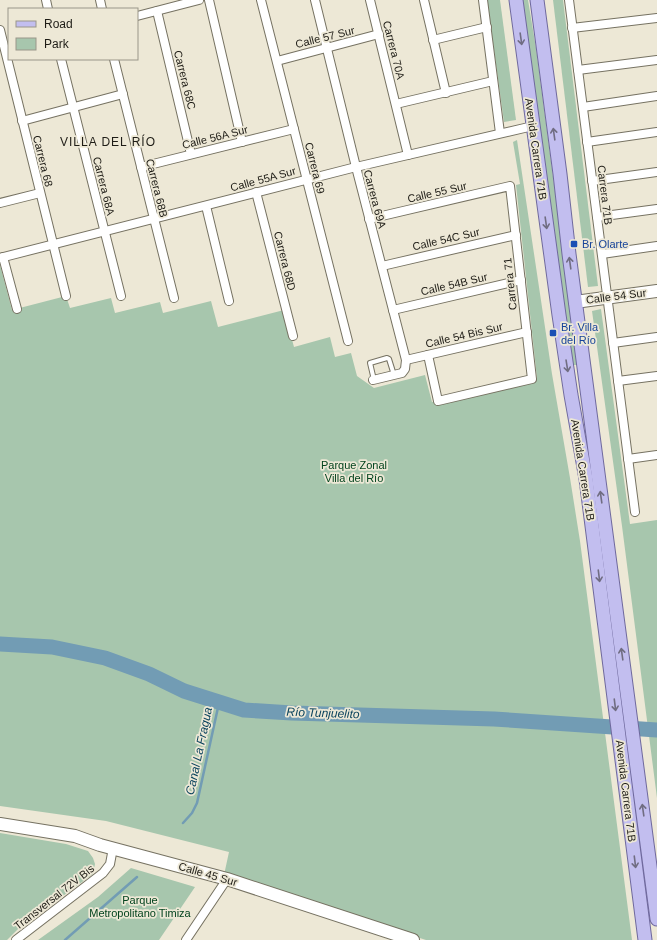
<svg xmlns="http://www.w3.org/2000/svg" width="657" height="940" viewBox="0 0 657 940" font-family="Helvetica,sans-serif">
<style>
.green{fill:#a7c6ad}
.lines{fill:none;stroke-linecap:round;stroke-linejoin:round}
.stream{stroke:#729cb4;stroke-width:2.5}
.river{stroke:#729cb4;stroke-width:15}
.lane-casing{stroke:#767262;stroke-width:6}
.street-casing{stroke:#767262;stroke-width:10}
.secondary-casing{stroke:#767262;stroke-width:14}
.primary-casing{stroke:#6f699d;stroke-width:15}
.lane{stroke:#fff;stroke-width:4}
.street{stroke:#fff;stroke-width:8}
.secondary{stroke:#fff;stroke-width:12}
.primary{stroke:#c2beef;stroke-width:13}
.oneway{stroke:#706d82}
.transit-dot{fill:#1a4fb4;stroke:#ede8d6;stroke-width:1.5}
.labels{text-anchor:middle;dominant-baseline:central;stroke-width:3.5;stroke-linejoin:round;paint-order:stroke}
.street-label{font-size:11px;fill:#1e1c16;stroke:#ede8d6}
.transit-label{font-size:11px;fill:#164399;stroke:#ede8d6;text-anchor:start}
.park-label{font-size:11px;fill:#02431d;stroke:#ede8d6}
.neighbourhood-label{font-size:12px;letter-spacing:1px;fill:#1e1c16;stroke:#ede8d6}
.water-label{font-size:12px;font-style:italic;fill:#0a435d;stroke:#ede8d6}
</style>
<rect width="100%" height="100%" fill="#ede8d6"/>
<g class="green">
<path d="M487 0H500L516 120 504 122Z"/>
<path d="M522 0H528L536 48 578 365H571Z"/>
<path d="M553 0H563L598 286 588 287Z"/>
<path d="M517 140 552 374 570 478 580 541 632 940H426L224 875 229 852 106 821 0 806V265L12 310 66 296 70 308 111 298 115 313 160 302 163 313 211 301 218 327 284 310 294 347 330 337 335 357 351 353 357 376 374 388 425 375 432 402 537 378 516 185 520 184 513 142Z"/>
<path d="M601 309 630 524 657 520V798L622 526 592 311Z"/>
<path d="M0 833 66 844 88 851 93 858 95 864 93 874 19 928 7 940H0Z"/>
<path d="M131 868 195 887 159 940H38L98 897Z"/>
</g>
<g class="lines">
<g class="stream">
<path d="M183 823 192 813 197 803 219 703"/>
<path d="M65 940 137 877"/>
</g>
<path class="river" d="M0 644 52 647 105 658 149 674 184 691 244 710 292 713 494 719 657 730"/>
<defs>
<path id="lane" d="M374 380 370 363 387 358 389 359 394 375"/>
<g id="street">
<path d="M46 0 48 9"/>
<path d="M100 0 102 9"/>
<path d="M209 0 242 142"/>
<path d="M261 0 348 341"/>
<path d="M315 0 356 167 406 360 405 369 402 373 373 380"/>
<path d="M370 0 408 155"/>
<path d="M424 0 446 93"/>
<path d="M483 0 500 133"/>
<path d="M569 0 635 512"/>
<path d="M157 11 191 154"/>
<path d="M137 16 199 0"/>
<path d="M572 28 657 18"/>
<path d="M0 30 66 296"/>
<path d="M433 40 487 27"/>
<path d="M61 59 121 296"/>
<path d="M114 59 174 298"/>
<path d="M277 61 379 34"/>
<path d="M578 70 657 60"/>
<path d="M396 104 493 81"/>
<path d="M583 107 657 96"/>
<path d="M22 121 123 94"/>
<path d="M587 142 657 132"/>
<path d="M141 167 294 129"/>
<path d="M592 181 657 172"/>
<path d="M256 192 293 336"/>
<path d="M0 203 40 193"/>
<path d="M206 206 229 301"/>
<path d="M597 217 657 209"/>
<path d="M369 219 510 186 532 379 438 401 428 355"/>
<path d="M602 254 657 246"/>
<path d="M3 257 17 309"/>
<path d="M0 258 356 167 533 126"/>
<path d="M382 266 516 235"/>
<path d="M393 310 521 280"/>
<path d="M613 343 657 337"/>
<path d="M406 360 527 332"/>
<path d="M618 381 657 376"/>
<path d="M628 459 657 455"/>
<path d="M16 940 103 873 110 864 113 848"/>
<path d="M186 940 227 879"/>
</g>
<g id="secondary">
<path d="M575 302 657 291"/>
<path d="M0 824 75 836 100 845 227 879 413 940"/>
</g>
<g id="primary">
<path d="M516 0 559 315 571 395 586 479 645 940"/>
<path d="M537 0 560 174 569 254 657 919"/>
</g>
</defs>
<use href="#lane" class="lane-casing"/>
<use href="#street" class="street-casing"/>
<use href="#secondary" class="secondary-casing"/>
<use href="#primary" class="primary-casing"/>
<use href="#lane" class="lane"/>
<use href="#street" class="street"/>
<use href="#secondary" class="secondary"/>
<use href="#primary" class="primary"/>
</g>
<defs><path id="oneway-shaft" d="M-6 0H5M1.5-3L5.5 0L1.5 3" fill="none" stroke-width="1.6" stroke-linecap="round" stroke-linejoin="round"/></defs>
<g class="oneway">
<use href="#oneway-shaft" transform="translate(521 39) rotate(82)"/>
<use href="#oneway-shaft" transform="translate(554 134) rotate(-98)"/>
<use href="#oneway-shaft" transform="translate(546 223) rotate(82)"/>
<use href="#oneway-shaft" transform="translate(570 263) rotate(-98)"/>
<use href="#oneway-shaft" transform="translate(567 366) rotate(81)"/>
<use href="#oneway-shaft" transform="translate(601 497) rotate(-98)"/>
<use href="#oneway-shaft" transform="translate(599 576) rotate(83)"/>
<use href="#oneway-shaft" transform="translate(622 654) rotate(-98)"/>
<use href="#oneway-shaft" transform="translate(615 705) rotate(83)"/>
<use href="#oneway-shaft" transform="translate(643 810) rotate(-98)"/>
<use href="#oneway-shaft" transform="translate(635 862) rotate(83)"/>
</g>
<g class="transit-dot">
<rect x="570" y="240" width="8" height="8" rx="2"/>
<rect x="549" y="329" width="8" height="8" rx="2"/>
</g>
<g class="labels">
<g class="street-label">
<text transform="translate(325 37) rotate(-14)">Calle 57 Sur</text>
<text transform="translate(394 50) rotate(76)">Carrera 70A</text>
<text transform="translate(185 80) rotate(76)">Carrera 68C</text>
<text transform="translate(215 137) rotate(-14)">Calle 56A Sur</text>
<text transform="translate(536 149) rotate(82)">Avenida Carrera 71B</text>
<text transform="translate(43 161) rotate(76)">Carrera 68</text>
<text transform="translate(315 168) rotate(76)">Carrera 69</text>
<text transform="translate(263 179) rotate(-15)">Calle 55A Sur</text>
<text transform="translate(104 186) rotate(76)">Carrera 68A</text>
<text transform="translate(157 188) rotate(76)">Carrera 68B</text>
<text transform="translate(437 192) rotate(-13)">Calle 55 Sur</text>
<text transform="translate(605 195) rotate(83)">Carrera 71B</text>
<text transform="translate(375 199) rotate(75)">Carrera 69A</text>
<text transform="translate(446 239) rotate(-13)">Calle 54C Sur</text>
<text transform="translate(285 261) rotate(76)">Carrera 68D</text>
<text transform="translate(454 284) rotate(-13)">Calle 54B Sur</text>
<text transform="translate(510 284) rotate(-96)">Carrera 71</text>
<text transform="translate(616 296) rotate(-7)">Calle 54 Sur</text>
<text transform="translate(464 335) rotate(-13)">Calle 54 Bis Sur</text>
<text transform="translate(583 470) rotate(81)">Avenida Carrera 71B</text>
<text transform="translate(626 791) rotate(83)">Avenida Carrera 71B</text>
<text transform="translate(208 874) rotate(16)">Calle 45 Sur</text>
<text transform="translate(54 897) rotate(-38)">Transversal 72V Bis</text>
</g>
<g class="transit-label">
<text x="582" y="244">Br. Olarte</text>
<text x="561" y="327">Br. Villa<tspan x="561" dy="13">del Río</tspan></text>
</g>
<g class="park-label">
<text x="354" y="465">Parque Zonal<tspan x="354" dy="13">Villa del Río</tspan></text>
<text x="140" y="900">Parque<tspan x="140" dy="13">Metropolitano Timiza</tspan></text>
</g>
<g class="neighbourhood-label">
<text x="108" y="142">VILLA DEL RÍO</text>
</g>
<g class="water-label">
<text transform="translate(323 713) rotate(2)">Río Tunjuelito</text>
<text transform="translate(199 751) rotate(-78)">Canal La Fragua</text>
</g>
</g>
<rect x="8" y="8" width="130" height="52" fill="#ede8d6" stroke="#9a9689"/>
<rect x="16" y="21" width="20" height="6" fill="#c2beef" stroke="#9a9689"/>
<text x="44" y="28" font-size="12" fill="#1e1c16">Road</text>
<rect x="16" y="38" width="20" height="12" fill="#a7c6ad" stroke="#9a9689"/>
<text x="44" y="48" font-size="12" fill="#1e1c16">Park</text>
</svg>
